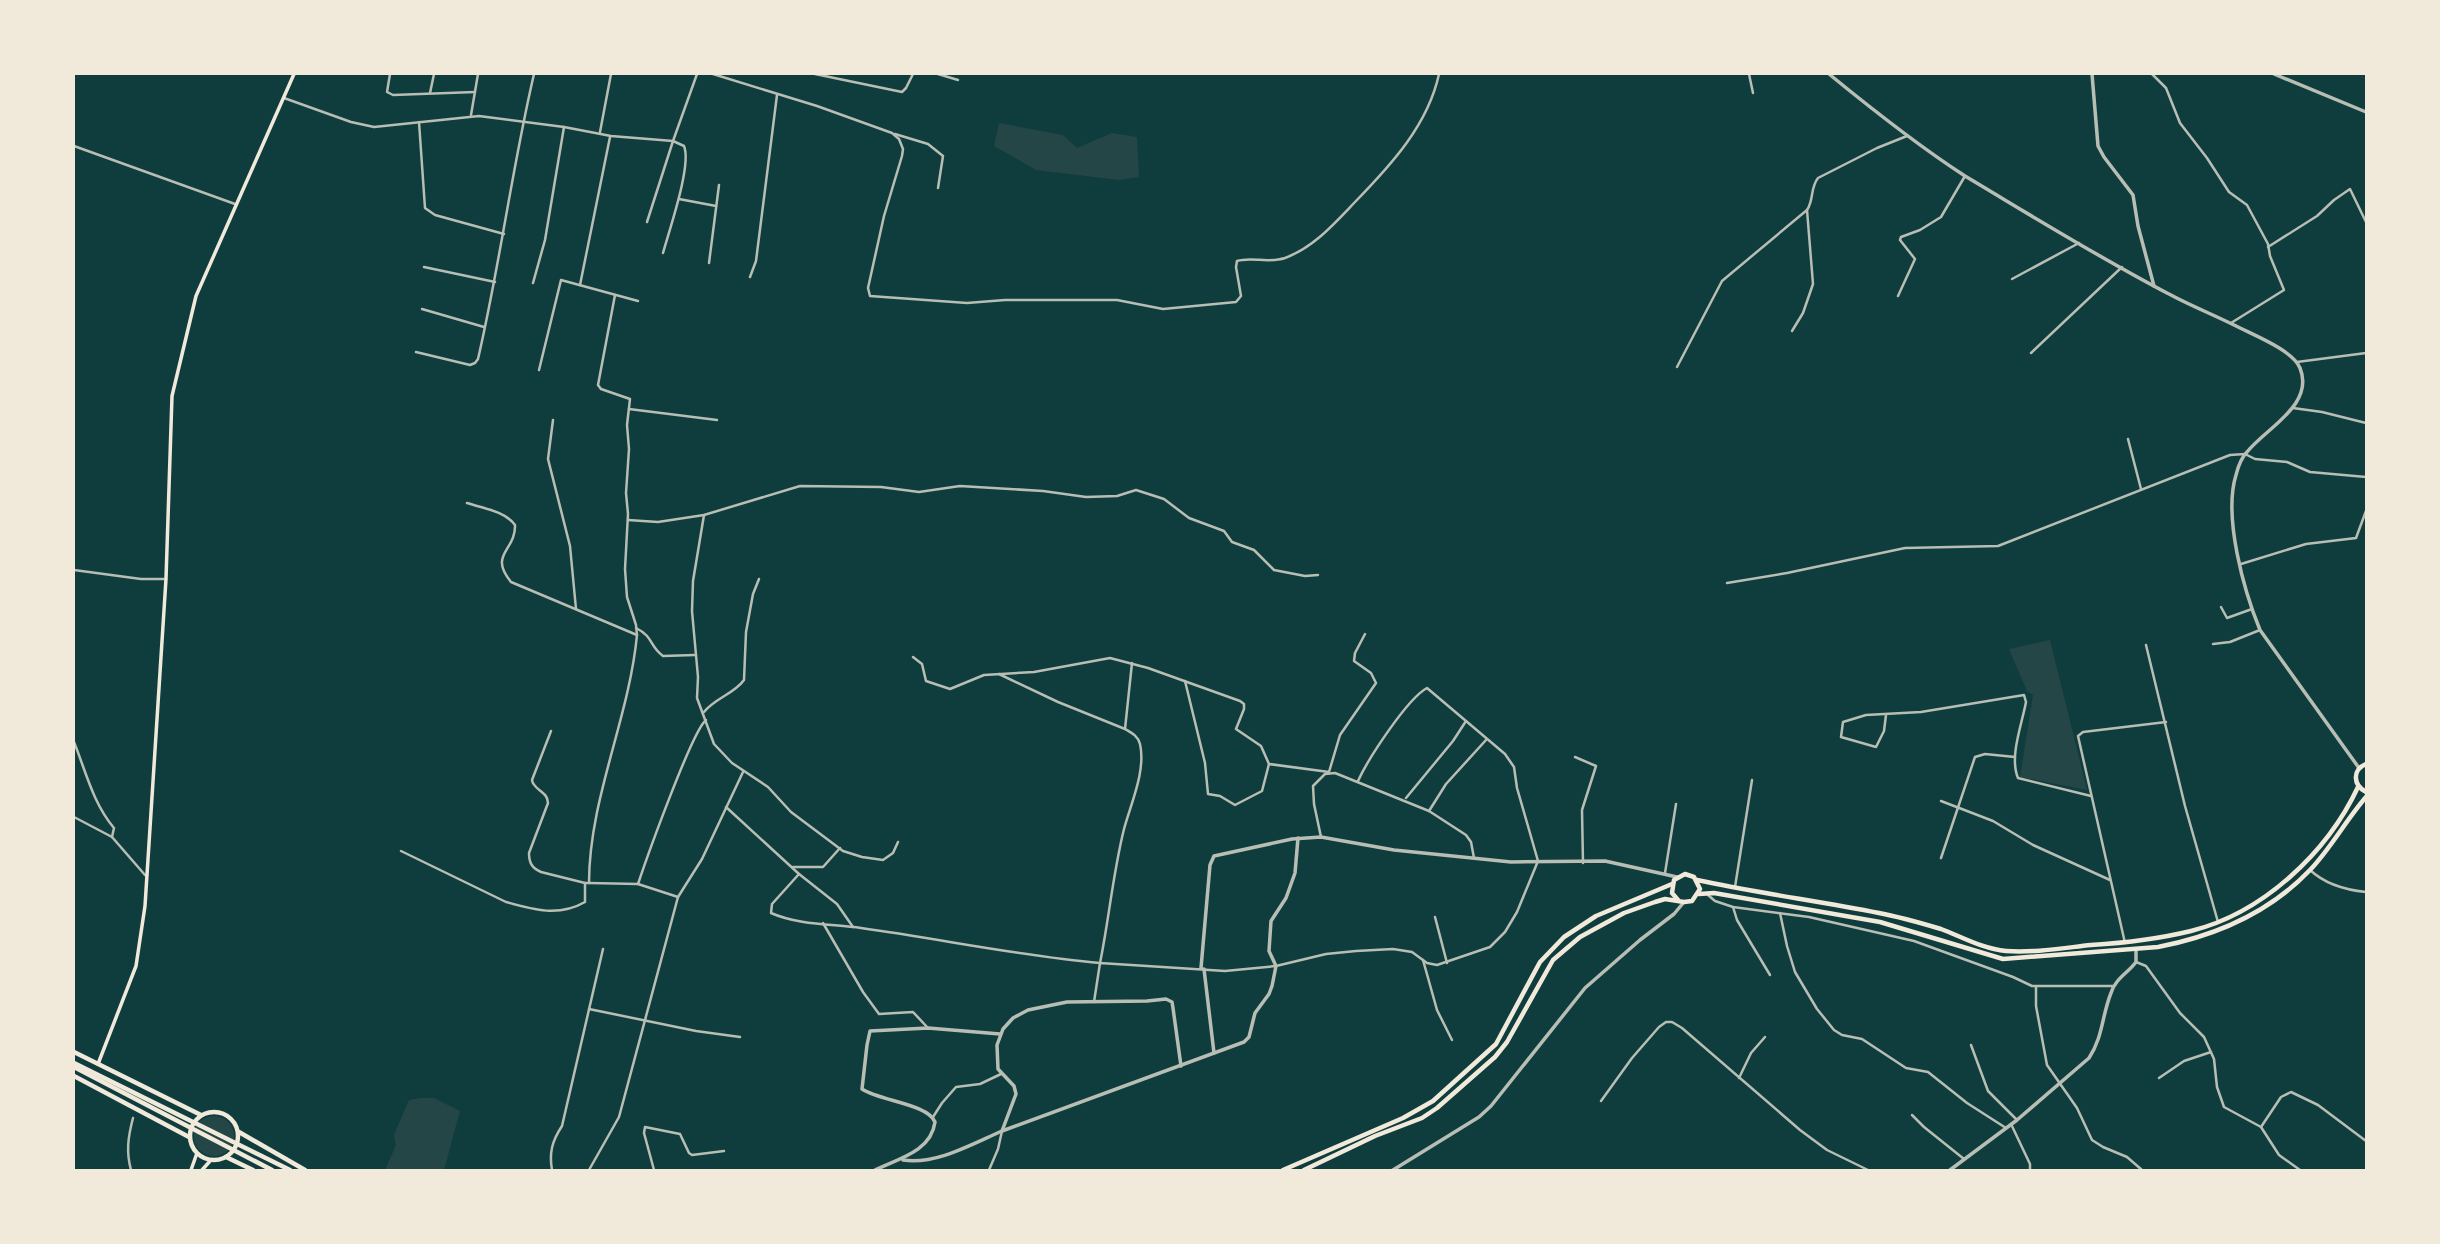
<svg xmlns="http://www.w3.org/2000/svg" width="2440" height="1244" viewBox="0 0 2440 1244" font-family="Overpass,sans-serif">
<style>
.green{fill:#244646}
.lines{fill:none;stroke-linecap:round;stroke-linejoin:round}
.minor{stroke:#b8beb3;stroke-width:2.5}
.tertiary{stroke:#b8beb3;stroke-width:3.5}
.secondary{stroke:#f1e9da;stroke-width:3.5}
.primary{stroke:#f1e9da;stroke-width:3.5}
.trunk{stroke:#f1e9da;stroke-width:4.5}
</style>
<rect width="100%" height="100%" fill="#0f3d3e"/>
<g class="green">
<path d="M999 123 1063 135 1077 148 1112 133 1137 137 1139 177 1119 180 1036 170 994 146Z"/>
<path d="M2050 640 2087 790 2020 777 2033 695 2027 691 2009 649Z"/>
<path d="M420 1098H434L460 1111 444 1170H385L396 1145 394 1135 409 1100Z"/>
<circle cx="214" cy="1136" r="20"/>
</g>
<g class="lines">
<g class="minor">
<path d="M390 74 387 92 393 95 475 92"/>
<path d="M713 74 817 106 892 133 899 139 903 149 902 156 884 216 868 288 870 296 967 303 1005 300H1117L1163 309 1236 302 1241 296 1236 267 1237 261C1252 256 1267 264 1285 258 1314 247 1334 224 1355 202 1391 165 1428 125 1439 74"/>
<path d="M815 74 902 92 906 88 913 74"/>
<path d="M938 74 958 80"/>
<path d="M1749 74 1753 93"/>
<path d="M2152 74 2166 88 2180 123 2207 158 2229 192 2247 205 2268 244 2270 256 2284 290 2231 323"/>
<path d="M430 93 434 74"/>
<path d="M284 98 351 122 374 127 479 116 564 127 611 136 673 141 697 74"/>
<path d="M471 115 478 74"/>
<path d="M419 122 425 208 435 215 504 234"/>
<path d="M600 132 611 74"/>
<path d="M895 134 928 144 943 156 938 188"/>
<path d="M74 146 235 204"/>
<path d="M679 199 716 206"/>
<path d="M647 222 673 141 684 146C692 165 669 231 663 253"/>
<path d="M2268 247 2317 216 2334 200 2350 189 2366 222"/>
<path d="M709 263 719 185"/>
<path d="M424 267 495 282"/>
<path d="M750 277 756 261 777 95"/>
<path d="M2012 279 2079 243"/>
<path d="M533 283 545 240 564 127"/>
<path d="M580 285 610 137"/>
<path d="M1898 296 1915 259 1900 240 1901 237 1920 230 1941 217 1965 176"/>
<path d="M422 309 484 327"/>
<path d="M1792 331 1803 313 1813 284 1807 210"/>
<path d="M416 352 470 365 475 363 478 359C500 264 512 168 534 74"/>
<path d="M2031 353 2122 267"/>
<path d="M2297 362 2366 353"/>
<path d="M1677 367 1722 281 1807 210C1814 200 1810 188 1818 178L1877 148 1907 136"/>
<path d="M539 370 561 280 638 301"/>
<path d="M2293 408 2322 412 2366 423"/>
<path d="M629 409 717 420"/>
<path d="M553 420 548 459 570 546 576 609"/>
<path d="M2128 439 2141 489"/>
<path d="M467 503C482 508 505 511 515 525 516 551 488 554 511 582L637 635"/>
<path d="M704 515 693 581 692 611 698 677 697 698 714 744 732 763 768 787 791 812 843 851 862 857 883 860 893 853 898 842"/>
<path d="M628 520 658 522 704 515 800 486 881 487 919 492 960 486 1043 491 1086 497 1117 496 1136 490 1164 499 1189 518 1224 531 1232 542 1254 550 1274 570 1305 576 1318 575"/>
<path d="M2241 564 2306 544 2356 538 2366 511"/>
<path d="M74 570 141 579H166"/>
<path d="M1727 583 1787 573 1905 548 1998 546 2230 455 2245 454 2255 459 2287 462 2310 472 2366 477"/>
<path d="M2221 607 2227 618 2252 609"/>
<path d="M636 628C654 637 649 646 663 656L695 655"/>
<path d="M2213 644 2230 642 2260 630"/>
<path d="M2146 645 2185 806 2218 922"/>
<path d="M913 657 922 664 926 681 950 689 984 675 1034 672 1110 658 1148 668 1240 701 1244 704V709L1236 729 1261 746 1269 764"/>
<path d="M1185 681 1205 763 1208 794 1220 796 1235 805 1262 791 1269 764 1329 772 1340 735 1376 683 1371 673 1354 661 1355 653 1365 634"/>
<path d="M704 712C715 698 734 694 744 680L746 632 753 594 759 579"/>
<path d="M1886 715 1884 731 1876 747 1841 737 1843 722 1866 715 1921 712 2024 695 2026 702C2022 724 2009 757 2018 778L2091 796"/>
<path d="M1125 729 1132 663"/>
<path d="M551 731 532 780C533 790 548 791 548 803L529 853C529 863 532 868 541 872L585 883"/>
<path d="M74 742C86 772 93 803 114 828L112 837"/>
<path d="M1575 757 1596 766 1582 810 1583 863"/>
<path d="M1406 798 1453 741 1466 721"/>
<path d="M1941 801 1993 821 2033 845 2110 880"/>
<path d="M726 807 799 874 837 904 853 927"/>
<path d="M1429 811 1446 784 1486 740"/>
<path d="M74 817 112 837 145 875"/>
<path d="M1321 837 1314 804 1313 786 1325 774 1335 773 1429 811 1466 835 1471 842 1474 858"/>
<path d="M401 851 506 902C534 910 559 917 585 902V883H589C589 799 629 719 637 635L636 625 627 597 625 569 628 514 626 493 629 449 627 425 630 399 601 389 598 385 615 295"/>
<path d="M1941 858 1975 757 1985 754 2015 757"/>
<path d="M793 867H823L840 848"/>
<path d="M2310 870C2326 885 2346 890 2366 892"/>
<path d="M1665 873 1676 804"/>
<path d="M799 874 772 904 771 913C798 925 833 924 861 928 941 939 1020 956 1100 963 1109 919 1113 873 1124 829 1131 803 1146 771 1140 744 1138 736 1132 733 1125 729L1058 702 999 674"/>
<path d="M589 883 638 884 678 897"/>
<path d="M638 884C646 860 692 731 706 720"/>
<path d="M1735 887 1752 780"/>
<path d="M1708 895 1715 901 1733 907 1809 917 1914 941 2013 977 2032 986H2114"/>
<path d="M1733 907 1737 920 1770 975"/>
<path d="M1780 913 1787 946 1795 972 1817 1009 1834 1030 1842 1035 1862 1039 1906 1068 1928 1072 1967 1103 2006 1128"/>
<path d="M1435 917 1447 963"/>
<path d="M823 923 863 992 879 1014 913 1012 928 1028"/>
<path d="M2125 943 2078 736 2083 732 2166 722"/>
<path d="M1423 960 1437 1010 1452 1040"/>
<path d="M2136 962 2146 966 2180 1013 2204 1037 2214 1059 2217 1087 2224 1107 2261 1127 2279 1155 2300 1170"/>
<path d="M2036 987V1006L2047 1065 2077 1108 2092 1140 2103 1147 2127 1157 2142 1170"/>
<path d="M1094 1002 1100 963 1225 971 1276 966 1326 954 1356 951 1393 949 1412 952 1427 963 1437 965 1490 947 1505 932 1517 912 1538 861 1517 788 1514 767 1505 754 1427 688C1407 699 1368 759 1358 781"/>
<path d="M589 1009 696 1031 740 1037"/>
<path d="M1971 1045 1988 1091 2017 1120"/>
<path d="M1739 1078 1751 1053 1765 1037"/>
<path d="M2159 1078 2184 1061 2211 1052"/>
<path d="M1601 1101 1632 1058 1659 1027 1666 1022H1672L1682 1028 1800 1130 1827 1150 1868 1170"/>
<path d="M1912 1115 1924 1127 1964 1159"/>
<path d="M933 1117 942 1103 956 1087 980 1084 1001 1074"/>
<path d="M2011 1124 2030 1164V1170"/>
<path d="M2261 1127 2281 1097 2291 1092 2318 1105 2366 1141"/>
<path d="M131 1170C126 1152 128 1137 133 1118"/>
<path d="M552 1170C549 1153 552 1141 562 1126L603 949"/>
<path d="M589 1170 619 1117 678 897 702 859 743 772"/>
<path d="M654 1170 644 1133 645 1127 680 1134 689 1153 692 1155 724 1151"/>
<path d="M989 1170 998 1149 1002 1131"/>
</g>
<g class="tertiary">
<path d="M1829 74C1873 110 1917 145 1965 176 2032 216 2098 257 2167 293 2189 305 2212 314 2234 325 2251 334 2293 350 2300 368 2315 405 2266 428 2247 452 2241 458 2238 467 2236 475 2223 517 2244 591 2260 630L2359 768"/>
<path d="M2092 74 2098 146 2104 157 2133 195 2138 226 2154 286"/>
<path d="M2274 74 2366 112"/>
<path d="M1201 968 1210 865 1214 856 1292 839 1321 837 1394 850 1511 862 1605 861 1677 877"/>
<path d="M1204 969 1214 1053"/>
<path d="M1002 1131 1016 1094 1014 1086 998 1069 997 1045 1003 1029 1013 1018 1028 1010 1067 1002 1147 1001 1166 999 1172 1002 1173 1008 1181 1066"/>
<path d="M903 1160C936 1165 972 1144 1002 1131L1244 1042 1249 1037 1255 1013 1269 994 1272 986 1276 966 1269 951 1271 921 1286 898 1295 873 1298 838"/>
<path d="M875 1170C897 1159 931 1152 935 1122 928 1104 880 1101 862 1089L867 1045 870 1031 928 1028 1000 1034"/>
<path d="M1393 1170 1479 1117 1491 1106 1585 988 1640 940 1674 914 1684 902"/>
<path d="M1950 1170 2017 1120 2089 1058C2103 1037 2102 1015 2111 993 2115 979 2128 973 2136 962V949"/>
</g>
<path class="secondary" d="M98 1064 136 966 145 906 166 579 172 396 196 296 294 74"/>
<g class="primary">
<path d="M191 1170 197 1153"/>
<path d="M202 1170 211 1160"/>
</g>
<g class="trunk">
<path d="M2366 764C2352 770 2353 785 2366 792"/>
<path d="M1697 880C1757 893 1819 901 1879 913 1900 917 1921 923 1941 929 1962 937 1983 949 2006 951 2034 953 2063 948 2091 945 2124 943 2158 939 2191 931 2263 913 2327 853 2358 787"/>
<path d="M1699 894 1714 893 1880 922 2003 959 2158 947C2215 936 2269 913 2310 870 2331 848 2346 820 2366 797"/>
<path d="M74 1052 201 1115"/>
<path d="M74 1063 290 1170"/>
<path d="M74 1067 272 1170"/>
<path d="M74 1076 189 1137"/>
<circle cx="214" cy="1136" r="24"/>
<path d="M239 1132 305 1170"/>
<path d="M226 1157 253 1170"/>
<path d="M1283 1170 1403 1118 1433 1101 1496 1044 1540 962 1564 937 1596 916 1672 884"/>
<path d="M1304 1170 1375 1136 1422 1118 1437 1108 1495 1057 1507 1042 1553 960 1580 937 1624 913 1655 902 1665 899 1684 902 1692 901 1700 889 1694 877 1685 874 1674 880 1672 893 1678 900"/>
</g>
</g>
<rect width="2440" height="1244" fill="none" stroke="#f1e9da" stroke-width="150"/>
</svg>
